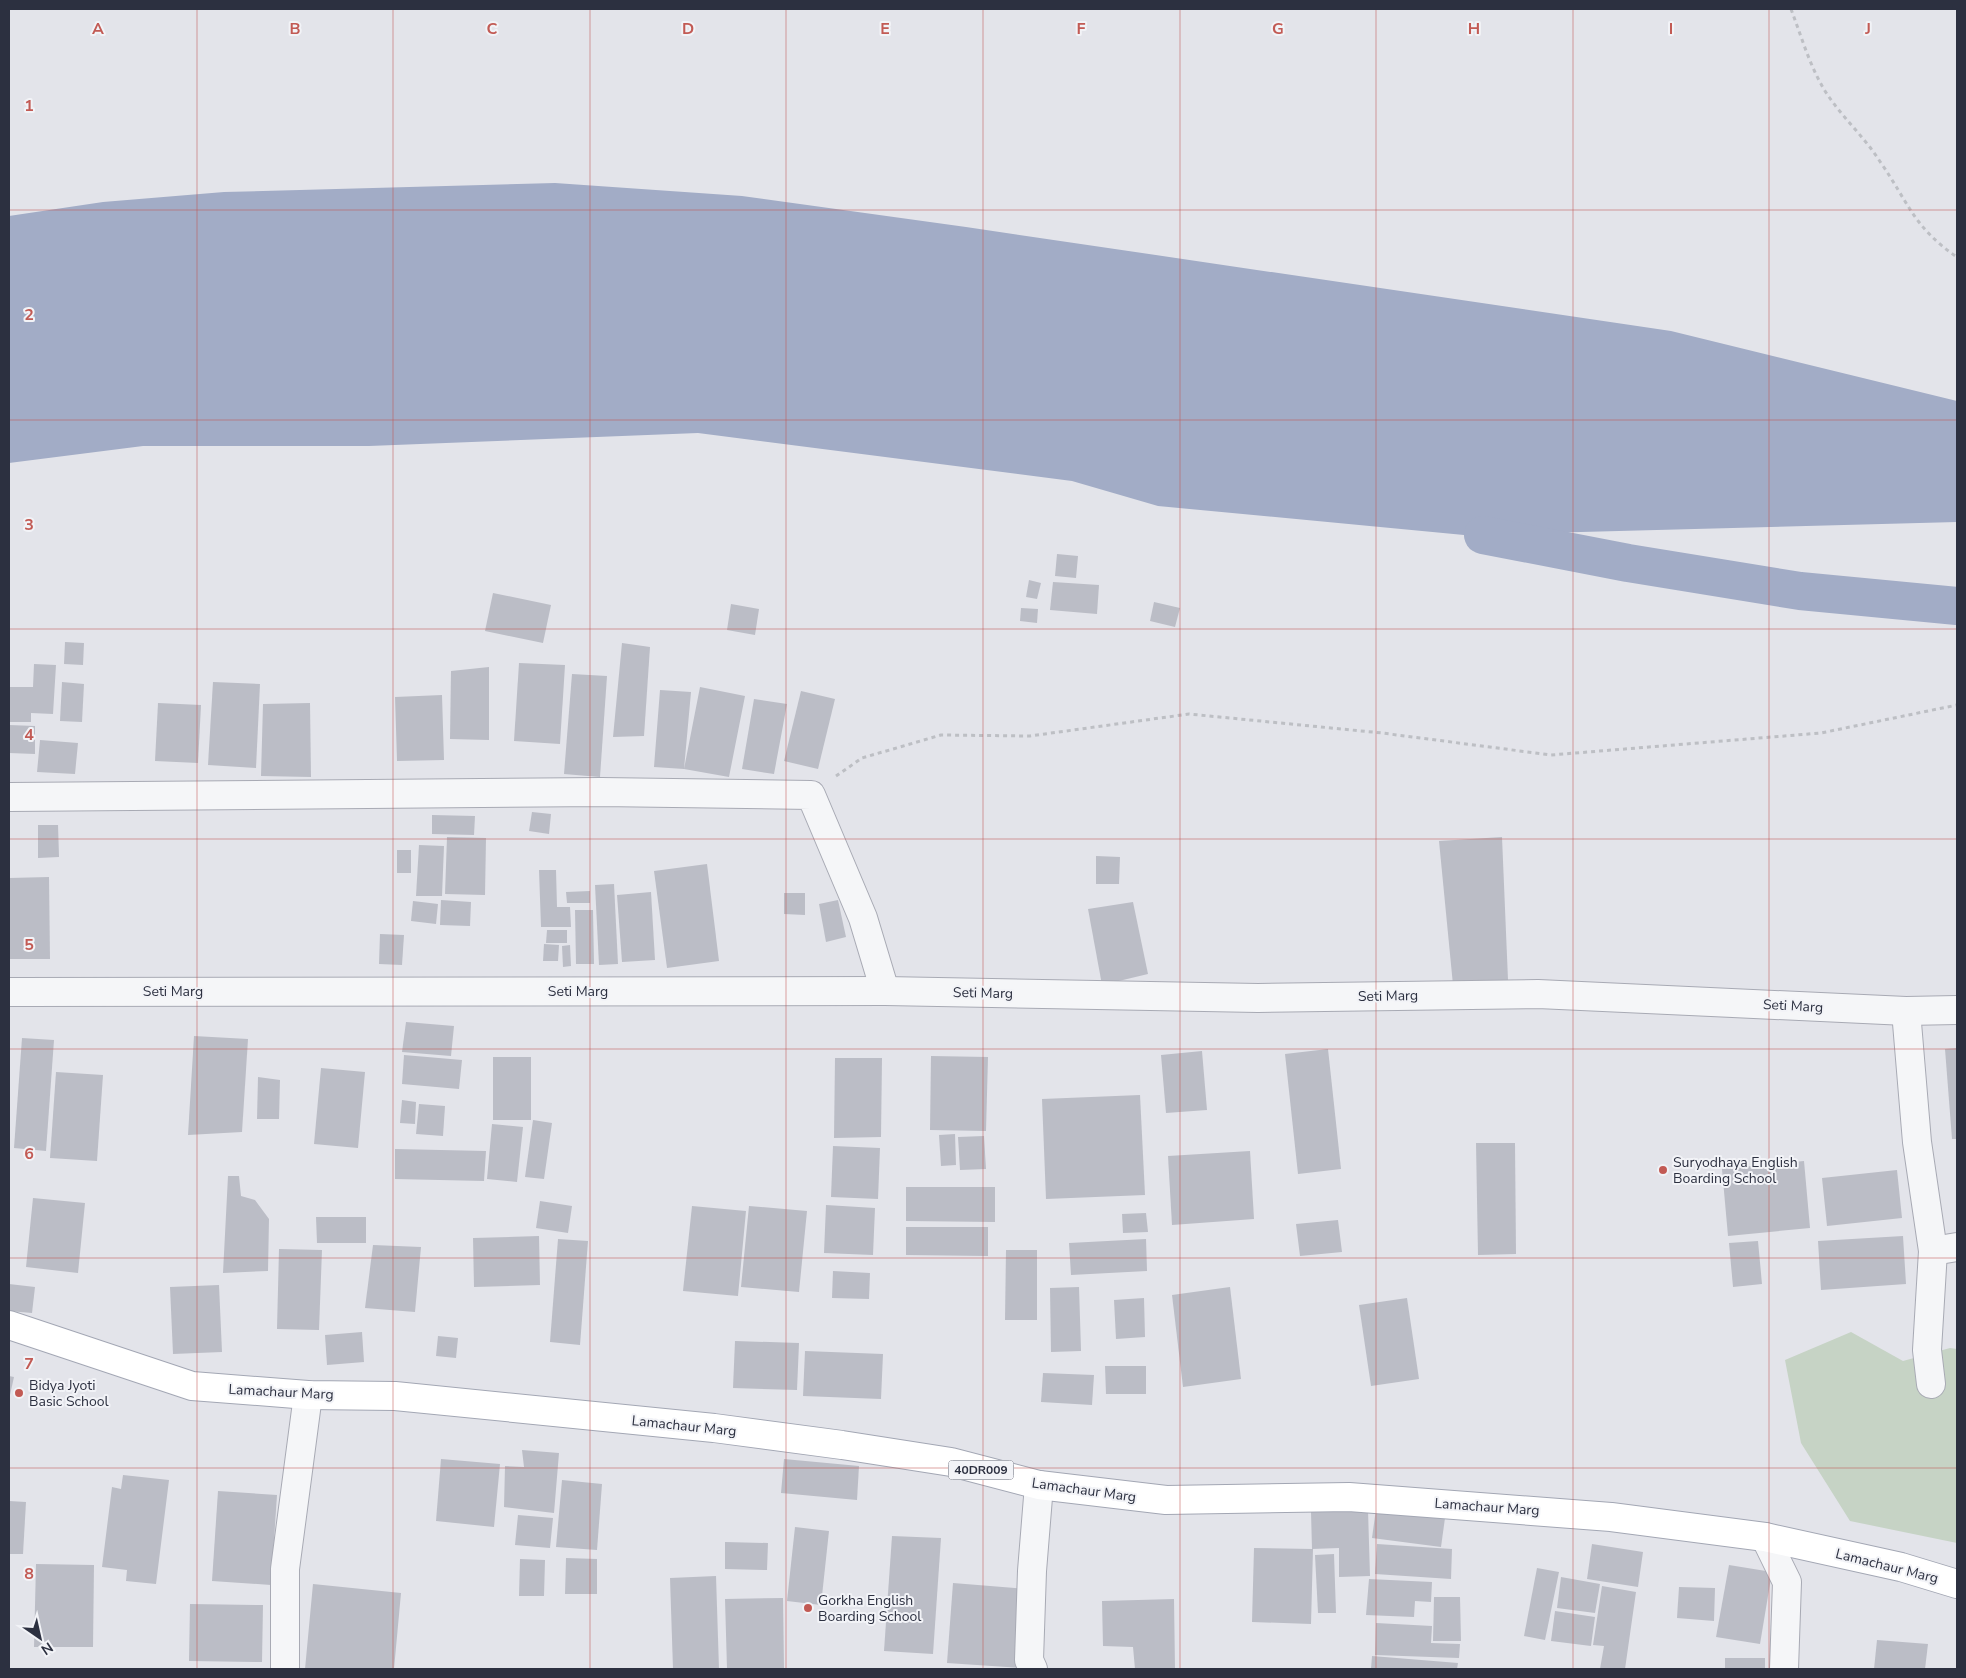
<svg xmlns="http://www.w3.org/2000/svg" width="1966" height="1678" viewBox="0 0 1966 1678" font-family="'Nunito Sans',sans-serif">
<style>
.green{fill:#c6d3c5}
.water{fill:#a2acc6}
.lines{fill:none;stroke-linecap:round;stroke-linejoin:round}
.canal{stroke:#a2acc6;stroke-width:38}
.building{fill:#bbbdc6}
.minor-casing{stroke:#a8aab4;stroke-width:30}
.major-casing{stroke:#a3a7b4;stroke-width:30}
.path{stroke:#bdbfc4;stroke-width:3;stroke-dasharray:4 4;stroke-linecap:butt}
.minor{stroke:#f5f6f8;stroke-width:28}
.major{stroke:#fff;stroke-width:28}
.grid{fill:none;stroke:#c25a54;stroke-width:1;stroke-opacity:0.55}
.poi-dot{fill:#c25a54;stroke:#f2f3f7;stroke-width:2}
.labels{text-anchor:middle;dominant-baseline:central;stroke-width:4;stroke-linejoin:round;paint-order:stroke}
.shield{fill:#f2f3f7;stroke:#676a77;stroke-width:1}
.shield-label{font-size:12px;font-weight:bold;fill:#2c3040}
.street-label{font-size:14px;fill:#2c3040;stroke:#f2f3f7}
.poi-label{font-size:14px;fill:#2c3040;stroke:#f2f3f7;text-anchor:start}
.grid-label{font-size:16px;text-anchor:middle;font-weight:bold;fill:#c25a54;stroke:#f2f3f7;stroke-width:4;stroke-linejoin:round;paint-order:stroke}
</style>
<rect width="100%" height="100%" fill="#e3e4ea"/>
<path class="green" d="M1851 1332 1903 1361 1950 1348 1957 1349V1543L1850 1521 1801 1443 1785 1360Z"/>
<path class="water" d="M555 183 742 196 966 227 1671 331 1957 401V522L1464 535 1158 506 1072 481 698 433 369 446H143L9 463V216L103 202 224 192Z"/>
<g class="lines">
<path class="canal" d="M1483 535 1628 563 1800 591 1957 606"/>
</g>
<g class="building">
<path d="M1057 554 1078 556 1076 578 1055 576Z"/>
<path d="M1029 580 1041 583 1037 599 1026 597Z"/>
<path d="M1053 582 1099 585 1097 614 1050 610Z"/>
<path d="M493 593 551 605 543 643 485 631Z"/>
<path d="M1154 602 1180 608 1175 627 1150 621Z"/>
<path d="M731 604 759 609 755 635 727 630Z"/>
<path d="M1021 608 1038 609 1037 623 1020 621Z"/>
<path d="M65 642 84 643 83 665 64 664Z"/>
<path d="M622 643 650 647 644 736 613 737Z"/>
<path d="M519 663 565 665 560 744 514 741Z"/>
<path d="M34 664 56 665 53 714 31 713V722H9V687H33Z"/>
<path d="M489 667V740L450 739 451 671Z"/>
<path d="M572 674 607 676 600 777 564 774Z"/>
<path d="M62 682 84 684 82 722 60 721Z"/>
<path d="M213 682 260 684 256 768 208 765Z"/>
<path d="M700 687 745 696 729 777 684 769 654 767 660 690 691 692 684 769Z"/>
<path d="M801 691 835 699 818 769 784 761Z"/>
<path d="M442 695 444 760 397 761 395 697Z"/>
<path d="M754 699 787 704 774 774 742 769Z"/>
<path d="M158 703 201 705 198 763 155 761Z"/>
<path d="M310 703 311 777 261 776 263 704Z"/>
<path d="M9 725 35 726V754L9 753Z"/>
<path d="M40 740 78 743 75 774 37 772Z"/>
<path d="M532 812 551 814 549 834 529 831Z"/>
<path d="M432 815 475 816 474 835 432 834Z"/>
<path d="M38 825H58L59 857 38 858Z"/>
<path d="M447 837 486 838 485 895 445 894Z"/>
<path d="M1502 837 1508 980 1453 985 1439 841Z"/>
<path d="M419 845 444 846 442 896H416Z"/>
<rect x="397" y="850" width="14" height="23"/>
<path d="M1096 856 1120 857 1119 884H1096Z"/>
<path d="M707 864 719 961 667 968 654 871Z"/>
<path d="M539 870H556L557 907H570L571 927H541Z"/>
<path d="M49 877 50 959H9V878Z"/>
<path d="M614 884 618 964 599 965 595 885Z"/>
<path d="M590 891V903H567L566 892Z"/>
<path d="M651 892 655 960 622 962 617 895Z"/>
<path d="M784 893H805V915L784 914Z"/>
<path d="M441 900 471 902 470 926 440 925Z"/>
<path d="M838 900 846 937 826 942 819 904Z"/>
<path d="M413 901 438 904 436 924 411 921Z"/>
<path d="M1133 902 1148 974 1102 985 1088 909Z"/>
<path d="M575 910H593L594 964H576Z"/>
<path d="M547 930H567V943H546Z"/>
<path d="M380 934 404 935 402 965 379 964Z"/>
<path d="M544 944 559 945 558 961H543Z"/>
<path d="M570 945 571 966 563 967 562 946Z"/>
<path d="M406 1022 454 1026 451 1056 402 1052Z"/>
<path d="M194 1036 248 1039 242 1132 188 1135Z"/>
<path d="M22 1038 54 1040 46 1151 14 1148Z"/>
<path d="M1957 1048V1139H1952L1945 1049Z"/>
<path d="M1328 1049 1341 1169 1298 1174 1285 1054Z"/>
<path d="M1202 1051 1207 1110 1166 1113 1161 1055Z"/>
<path d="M404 1055 462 1060 459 1089 402 1084Z"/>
<path d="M931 1056 988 1057 986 1131 930 1130Z"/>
<rect x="493" y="1057" width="38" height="63"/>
<path d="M835 1058H882L881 1137 834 1138Z"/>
<path d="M321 1068 365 1072 358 1148 314 1144Z"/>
<path d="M56 1072 103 1075 97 1161 50 1158Z"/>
<path d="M258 1077 280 1080 279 1119H257Z"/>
<path d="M1140 1095 1145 1195 1046 1199 1042 1099Z"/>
<path d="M402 1100 416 1102 415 1124 400 1123Z"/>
<path d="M419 1104 445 1106 443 1136 416 1134Z"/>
<path d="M533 1120 552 1123 544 1179 525 1177Z"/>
<path d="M492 1124 523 1127 517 1182 487 1179Z"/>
<path d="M955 1134 956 1165 941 1166 939 1135Z"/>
<path d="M984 1136 986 1169 960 1170 958 1137Z"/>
<path d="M1476 1143H1515L1516 1254 1478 1255Z"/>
<path d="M833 1146 880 1148 878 1199 831 1197Z"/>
<path d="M395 1149 486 1151 484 1181 395 1179Z"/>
<path d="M1250 1151 1254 1219 1172 1225 1168 1156Z"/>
<path d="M1804 1161 1810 1228 1728 1236 1722 1169Z"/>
<path d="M1897 1170 1902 1218 1827 1226 1822 1178Z"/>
<path d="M228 1176H239L241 1196 255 1200 269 1219 268 1271 223 1273Z"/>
<path d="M906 1187H995V1222L906 1221Z"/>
<path d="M33 1198 85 1203 78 1273 26 1267Z"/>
<path d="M540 1201 572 1206 568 1233 536 1228Z"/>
<path d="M826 1205 875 1208 873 1255 824 1253Z"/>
<path d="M692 1206 746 1211 738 1296 683 1291Z"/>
<path d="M749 1206 807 1211 799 1292 741 1287Z"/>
<path d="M1146 1213 1148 1232 1123 1233 1122 1214Z"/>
<path d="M316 1217H366V1243H317Z"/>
<path d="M1338 1220 1342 1252 1300 1256 1296 1224Z"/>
<path d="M906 1227H988V1256L906 1255Z"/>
<path d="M539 1236 540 1285 474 1287 473 1238Z"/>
<path d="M1903 1236 1906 1284 1821 1290 1818 1241Z"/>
<path d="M558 1239 588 1241 580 1345 550 1342Z"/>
<path d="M1146 1239 1147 1271 1071 1275 1069 1243Z"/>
<path d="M1758 1241 1762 1284 1733 1287 1729 1243Z"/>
<path d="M373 1245 421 1247 415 1312 365 1308Z"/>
<path d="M279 1249 322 1250 319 1330 277 1329Z"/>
<path d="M1006 1250H1037V1320H1005Z"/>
<path d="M833 1271 870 1273 869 1299 832 1298Z"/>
<path d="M9 1284 35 1287 32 1313 9 1311Z"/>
<path d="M219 1285 222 1352 173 1354 170 1287Z"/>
<path d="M1079 1287 1081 1351 1051 1352 1050 1288Z"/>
<path d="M1230 1287 1241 1379 1183 1387 1172 1295Z"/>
<path d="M1144 1298 1145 1337 1116 1339 1114 1300Z"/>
<path d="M1407 1298 1419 1379 1371 1386 1359 1305Z"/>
<path d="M362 1332 364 1362 327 1365 325 1335Z"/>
<path d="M438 1336 458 1338 456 1358 436 1356Z"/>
<path d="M735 1341 799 1343 797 1390 733 1388Z"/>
<path d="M805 1351 883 1354 881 1399 803 1396Z"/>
<path d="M1105 1366H1146V1394H1106Z"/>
<path d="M1043 1373 1094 1375 1092 1405 1041 1402Z"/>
<path d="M9 1376 14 1377 10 1395H9Z"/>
<path d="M522 1450 559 1453 554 1513 504 1507 505 1466 524 1467Z"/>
<path d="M441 1459 500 1464 494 1527 436 1521Z"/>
<path d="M784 1459 859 1466 857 1500 781 1493Z"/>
<path d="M123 1475 169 1480 156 1584 126 1581 127 1570 102 1567 112 1487 121 1489Z"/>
<path d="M562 1480 602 1484 597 1550 556 1547Z"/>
<path d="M218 1491 277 1495 271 1585 212 1581Z"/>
<path d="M9 1501 26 1502 23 1554H9Z"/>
<path d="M1376 1509 1445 1518 1441 1547 1372 1538Z"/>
<path d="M1368 1510 1370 1576 1339 1577V1548L1312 1549 1311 1512Z"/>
<path d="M518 1515 553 1518 550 1548 515 1545Z"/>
<path d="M795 1527 829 1531 821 1605 787 1601Z"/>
<path d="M892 1536 941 1538 933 1654 884 1651Z"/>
<path d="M725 1542 768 1543 767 1570 725 1569Z"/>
<path d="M1377 1544 1452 1549 1451 1579 1375 1574Z"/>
<path d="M1592 1544 1643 1552 1638 1587 1587 1579Z"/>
<path d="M1254 1548 1313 1549 1311 1624 1252 1622Z"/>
<path d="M1334 1554 1336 1613H1318L1315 1555Z"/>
<path d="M566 1558 597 1559V1594H565Z"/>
<path d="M520 1559 545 1560 544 1596H519Z"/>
<path d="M36 1564 94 1565 93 1647H34Z"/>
<path d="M1729 1565 1772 1572 1760 1644 1716 1637Z"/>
<path d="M1537 1568 1559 1572 1545 1640 1524 1636Z"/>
<path d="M716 1576 719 1669H673L670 1578Z"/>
<path d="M1561 1577 1600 1584 1595 1613 1557 1608Z"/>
<path d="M1369 1579 1432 1582 1431 1602 1415 1601 1414 1617 1366 1615Z"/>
<path d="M953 1583 1026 1589 1020 1668 947 1663Z"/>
<path d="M313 1584 401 1593 394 1669H305Z"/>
<path d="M1602 1586 1636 1592 1625 1669H1600L1604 1646 1593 1645Z"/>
<path d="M1679 1587 1715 1588 1714 1621 1677 1618Z"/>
<path d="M1434 1597H1460L1461 1641H1433Z"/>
<path d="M783 1598 784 1669H727L725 1599Z"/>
<path d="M1174 1599 1175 1669H1135L1133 1647 1103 1646 1102 1601Z"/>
<path d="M190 1604 263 1605 262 1662 189 1661Z"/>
<path d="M1555 1611 1595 1617 1591 1646 1551 1641Z"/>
<path d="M1376 1623 1432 1626 1431 1643 1460 1644 1459 1658 1375 1655Z"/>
<path d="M1877 1640 1928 1644 1925 1669H1874Z"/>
<path d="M1372 1656 1458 1663 1457 1669H1371Z"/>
<rect x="1725" y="1658" width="40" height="11"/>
</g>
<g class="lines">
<defs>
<g id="minor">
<path d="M9 797 601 792 811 795 863 918 885 991"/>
<path d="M9 992 885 991 1258 998 1538 994 1906 1011 1957 1010"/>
<path d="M1906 1011 1917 1142 1933 1251 1927 1350 1931 1384"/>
<path d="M1933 1251 1957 1247"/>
<path d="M1765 1537 1787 1582 1784 1669"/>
<path d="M285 1669V1569L308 1395"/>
<path d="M1033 1669 1029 1660 1032 1571 1039 1485"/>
</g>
<path id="major" d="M9 1325 192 1386 308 1395 395 1396 714 1428 842 1445 951 1462 1039 1485 1166 1500 1349 1497 1611 1517 1765 1537 1901 1567 1957 1584"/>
</defs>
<use href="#minor" class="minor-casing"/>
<use href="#major" class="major-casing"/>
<g class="path">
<path d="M1791 9C1802 38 1811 71 1829 97 1845 120 1866 139 1881 163 1908 202 1914 228 1957 257"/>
<path d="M836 776 862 758 941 735 1030 736 1189 714 1382 733 1551 755 1821 733 1957 705"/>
</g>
<use href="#minor" class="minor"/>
<use href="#major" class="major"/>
</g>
<path class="grid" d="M197 9V1669M393 9V1669M590 9V1669M786 9V1669M983 9V1669M1180 9V1669M1376 9V1669M1573 9V1669M1769 9V1669M9 210H1957M9 420H1957M9 629H1957M9 839H1957M9 1049H1957M9 1258H1957M9 1468H1957"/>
<g class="poi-dot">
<circle cx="1663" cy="1170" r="5"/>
<circle cx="19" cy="1393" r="5"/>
<circle cx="808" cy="1608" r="5"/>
</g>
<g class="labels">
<rect class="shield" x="948.5" y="1460.5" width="65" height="19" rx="4"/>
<g class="shield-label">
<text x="981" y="1470">40DR009</text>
</g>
<g class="street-label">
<text x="173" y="991">Seti Marg</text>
<text x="578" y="991">Seti Marg</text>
<text transform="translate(983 993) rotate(1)">Seti Marg</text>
<text transform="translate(1388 996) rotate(-1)">Seti Marg</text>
<text transform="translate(1793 1006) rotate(3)">Seti Marg</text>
<text transform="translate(281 1392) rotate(3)">Lamachaur Marg</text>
<text transform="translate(684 1426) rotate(6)">Lamachaur Marg</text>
<text transform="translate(1084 1490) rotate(8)">Lamachaur Marg</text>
<text transform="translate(1487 1507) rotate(4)">Lamachaur Marg</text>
<text transform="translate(1887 1566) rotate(14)">Lamachaur Marg</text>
</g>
<g class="poi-label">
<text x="1673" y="1162">Suryodhaya English<tspan x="1673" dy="16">Boarding School</tspan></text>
<text x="29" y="1385">Bidya Jyoti<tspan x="29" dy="16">Basic School</tspan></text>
<text x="818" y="1600">Gorkha English<tspan x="818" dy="16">Boarding School</tspan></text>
</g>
</g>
<g class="grid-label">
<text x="98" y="34">A</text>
<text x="295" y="34">B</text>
<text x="492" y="34">C</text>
<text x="688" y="34">D</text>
<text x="885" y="34">E</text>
<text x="1081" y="34">F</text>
<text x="1278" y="34">G</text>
<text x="1474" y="34">H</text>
<text x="1671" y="34">I</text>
<text x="1868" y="34">J</text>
<text x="29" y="111">1</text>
<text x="29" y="320">2</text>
<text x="29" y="530">3</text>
<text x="29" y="740">4</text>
<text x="29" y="950">5</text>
<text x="29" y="1159">6</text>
<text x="29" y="1369">7</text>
<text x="29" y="1579">8</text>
</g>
<rect width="1966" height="1678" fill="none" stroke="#2c3040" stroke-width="20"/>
<g transform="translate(40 1638) rotate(146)" stroke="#f2f3f7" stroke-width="4" paint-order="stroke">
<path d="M0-4L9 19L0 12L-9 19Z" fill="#2c3040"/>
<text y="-8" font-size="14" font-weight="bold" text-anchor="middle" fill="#2c3040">N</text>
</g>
</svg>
